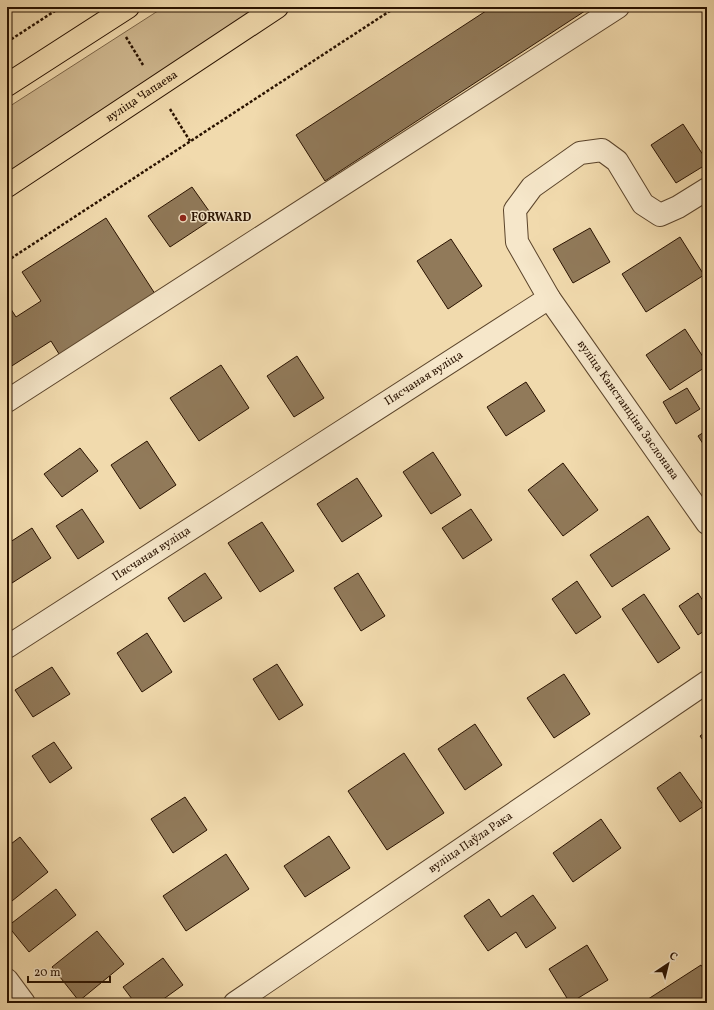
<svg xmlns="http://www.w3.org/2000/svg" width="714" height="1010" viewBox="0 0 714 1010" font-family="Vollkorn,serif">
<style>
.green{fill:#cfb890;stroke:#7c6548}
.building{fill:#917a5a;stroke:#291200}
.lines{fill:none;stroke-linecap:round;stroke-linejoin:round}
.minor-casing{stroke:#5b442b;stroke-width:24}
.major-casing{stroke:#291200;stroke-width:24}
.path{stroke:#291200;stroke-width:2.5;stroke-dasharray:3 2;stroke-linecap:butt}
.minor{stroke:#f6e7ca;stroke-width:22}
.major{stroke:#f1daad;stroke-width:22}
.poi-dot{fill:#8f2418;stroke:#f6e7ca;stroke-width:1.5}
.labels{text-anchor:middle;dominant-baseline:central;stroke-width:3;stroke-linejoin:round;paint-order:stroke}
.street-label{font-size:12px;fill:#291200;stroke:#f6e7ca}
.poi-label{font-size:12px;font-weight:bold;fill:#291200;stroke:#f6e7ca;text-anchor:start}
</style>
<rect width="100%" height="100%" fill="#f1daad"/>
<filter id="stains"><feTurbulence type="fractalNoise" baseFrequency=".005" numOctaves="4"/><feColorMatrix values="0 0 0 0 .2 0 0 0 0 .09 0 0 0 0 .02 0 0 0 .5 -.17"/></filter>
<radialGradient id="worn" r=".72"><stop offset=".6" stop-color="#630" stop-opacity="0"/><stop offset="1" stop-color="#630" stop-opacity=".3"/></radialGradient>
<path class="green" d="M164 7H269L7 178V108Z"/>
<g class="building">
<path d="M492 7H591L325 181 296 135Z"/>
<path d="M683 124 707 161V164L676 183 651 145Z"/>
<path d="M192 187 214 218 170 247 148 216Z"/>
<path d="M106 218 159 300 64 362 51 341 7 369V303L16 317 41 301 22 272Z"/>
<path d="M590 228 610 262 573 283 553 249Z"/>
<path d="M680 237 704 275 646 312 622 274Z"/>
<path d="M451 239 482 286 448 309 417 261Z"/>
<path d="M685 329 707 363V366L670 390 646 355Z"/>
<path d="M297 356 324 398 294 417 267 376Z"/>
<path d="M221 365 249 408 199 441 170 398Z"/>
<path d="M526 382 545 411 506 436 487 407Z"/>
<path d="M687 388 700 409 676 424 663 402Z"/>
<path d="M707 430V450L698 436Z"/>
<path d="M147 441 176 485 140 509 111 465Z"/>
<path d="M80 448 98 471 62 497 44 474Z"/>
<path d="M433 452 461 495 431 514 403 472Z"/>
<path d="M563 463 598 510 563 536 528 490Z"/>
<path d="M357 478 382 516 342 542 317 504Z"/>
<path d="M82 509 104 542 78 559 56 526Z"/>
<path d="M471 509 492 540 463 559 442 528Z"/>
<path d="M648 516 670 549 612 587 590 555Z"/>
<path d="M262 522 294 571 260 592 228 543Z"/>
<path d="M32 528 51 558 12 583 7 576V544Z"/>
<path d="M205 573 222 598 184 622 168 598Z"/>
<path d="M358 573 385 616 361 631 334 588Z"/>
<path d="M577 581 601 617 576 634 552 599Z"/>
<path d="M698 593 707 607V629L698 635 679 606Z"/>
<path d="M644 594 680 648 658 663 622 609Z"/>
<path d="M147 633 172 672 142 692 117 653Z"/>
<path d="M277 664 303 705 279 720 253 679Z"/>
<path d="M52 667 70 694 33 717 15 690Z"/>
<path d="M564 674 590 714 554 738 527 698Z"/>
<path d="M475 724 502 765 465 790 438 749Z"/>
<path d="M707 731V746L700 736Z"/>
<path d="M54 742 72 768 50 783 32 756Z"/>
<path d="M404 753 444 813 387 850 348 791Z"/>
<path d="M680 772 704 806 680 822 657 788Z"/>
<path d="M185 797 207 830 173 853 151 819Z"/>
<path d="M601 819 621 848 573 882 553 853Z"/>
<path d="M329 836 350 868 305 897 284 866Z"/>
<path d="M20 837 48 872 7 905V847Z"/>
<path d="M226 854 249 889 186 931 163 896Z"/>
<path d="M56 889 76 915 29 952 8 926Z"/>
<path d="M533 895 556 928 526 948 516 932 488 951 464 916 489 899 501 917Z"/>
<path d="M97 931 124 964 79 1001 52 967Z"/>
<path d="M587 945 608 980 570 1003 549 969Z"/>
<path d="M163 958 183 985 158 1003H135L123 987Z"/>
<path d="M701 965 707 973V1003H642Z"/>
</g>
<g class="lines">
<defs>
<g id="minor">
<path id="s1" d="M549 298 707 523"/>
<path d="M7 401 618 7"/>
<path id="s2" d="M7 647 549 298 517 242 515 210 532 187 580 153 602 150 617 161 643 204 660 215 678 207 707 189"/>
<path d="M7 980 24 1003"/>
<path id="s3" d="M235 1003 707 682"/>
</g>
<g id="major">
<path d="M7 85 128 7"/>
<path id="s4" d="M7 186 277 7"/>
</g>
</defs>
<use href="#minor" class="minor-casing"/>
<use href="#major" class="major-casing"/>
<g class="path">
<path d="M126 37 143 65"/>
<path d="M7 42 61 7"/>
<path d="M170 109 190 141"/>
<path d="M7 261 396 7"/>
</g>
<use href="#minor" class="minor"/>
<use href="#major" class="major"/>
</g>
<circle class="poi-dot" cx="183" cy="218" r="4"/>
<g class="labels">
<g class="street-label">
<text stroke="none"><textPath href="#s4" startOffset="162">вуліца Чапаева</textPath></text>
<text stroke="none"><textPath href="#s2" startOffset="496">Пясчаная вуліца</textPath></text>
<text stroke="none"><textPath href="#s1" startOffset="137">вуліца Канстанціна Заслонава</textPath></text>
<text stroke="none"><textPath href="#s2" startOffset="172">Пясчаная вуліца</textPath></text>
<text stroke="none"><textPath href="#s3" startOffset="285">вуліца Паўла Рака</textPath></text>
</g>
<g class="poi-label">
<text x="191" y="218">FORWARD</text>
</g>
</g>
<rect width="714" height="1010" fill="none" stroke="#f1daad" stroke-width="24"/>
<rect x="8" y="8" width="698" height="994" fill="none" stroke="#291200" stroke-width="2"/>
<rect x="12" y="12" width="690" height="986" fill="none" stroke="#291200"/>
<g transform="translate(668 964) rotate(35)" stroke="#f6e7ca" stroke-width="3" paint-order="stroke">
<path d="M0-3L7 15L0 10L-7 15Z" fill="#291200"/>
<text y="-6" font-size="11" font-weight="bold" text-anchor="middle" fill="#291200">С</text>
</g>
<path d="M28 976v6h82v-6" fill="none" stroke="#291200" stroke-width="2"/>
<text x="34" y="976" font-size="12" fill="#291200" stroke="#f6e7ca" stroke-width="3" paint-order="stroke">20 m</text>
<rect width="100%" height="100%" filter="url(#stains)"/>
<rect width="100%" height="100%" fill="url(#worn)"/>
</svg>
